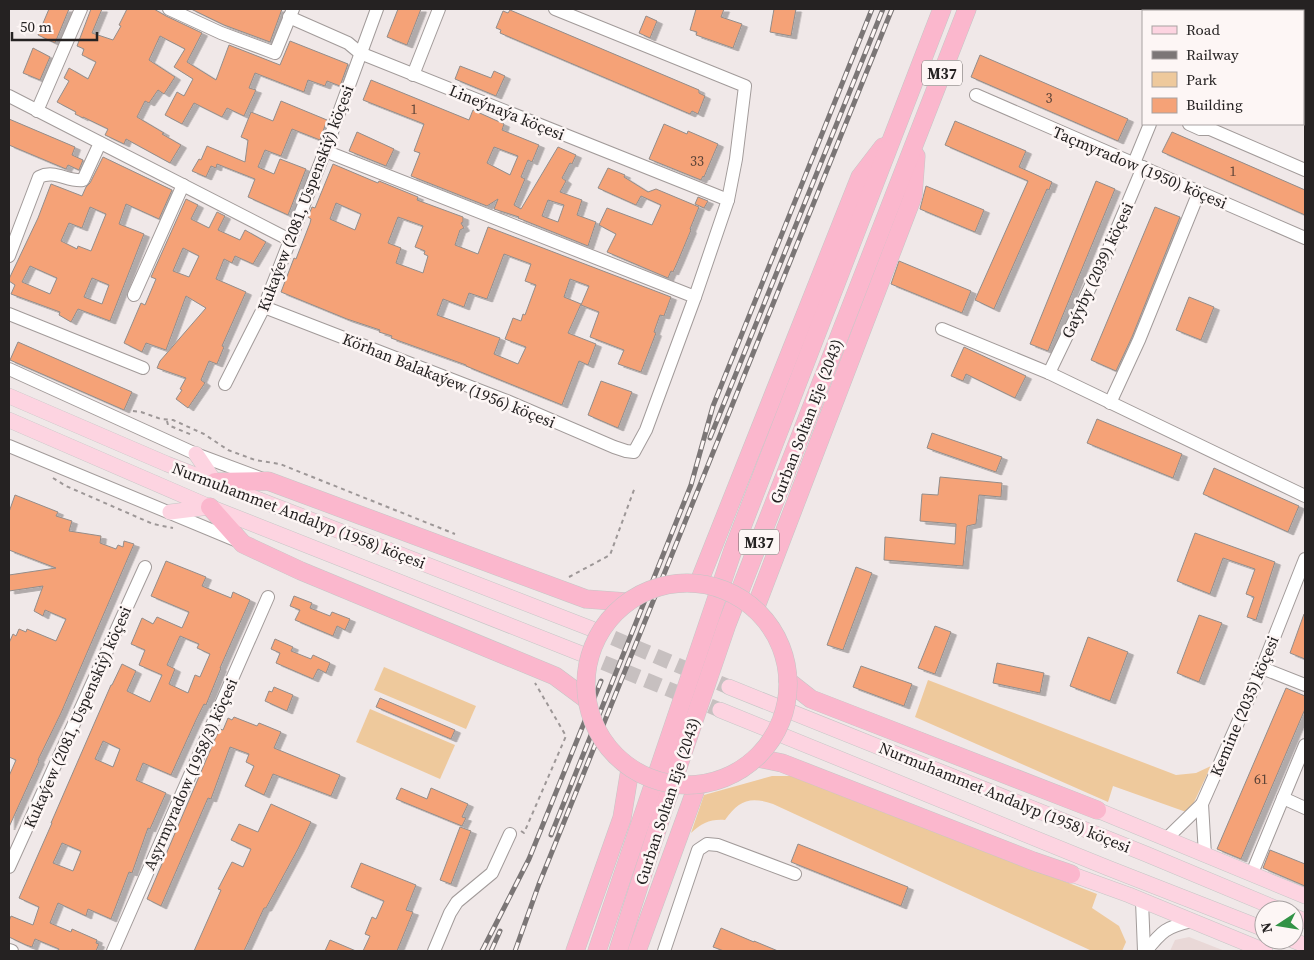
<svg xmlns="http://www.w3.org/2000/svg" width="1314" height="960" viewBox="0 0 1314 960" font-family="'Source Serif 4',serif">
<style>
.built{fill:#e9d8d7}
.green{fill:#eec99c}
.building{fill:#f5a277;stroke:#938d8a;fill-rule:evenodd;filter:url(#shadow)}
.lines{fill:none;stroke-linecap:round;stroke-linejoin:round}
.major-tunnel{stroke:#c7c0c0;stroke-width:15;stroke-dasharray:15 8;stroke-linecap:butt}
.minor-casing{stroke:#a29b9a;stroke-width:14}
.major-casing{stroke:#c6c6c6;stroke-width:16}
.highway-casing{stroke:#c6c6c6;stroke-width:19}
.path{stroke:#9d9797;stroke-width:2;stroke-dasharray:4 4;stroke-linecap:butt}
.minor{stroke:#fff;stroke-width:12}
.major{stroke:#fdd4e1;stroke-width:15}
.highway{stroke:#fbb7cd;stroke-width:18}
.rail-casing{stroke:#7b7676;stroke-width:5}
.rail{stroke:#fdf6f5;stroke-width:3;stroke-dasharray:9;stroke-linecap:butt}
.highway-bridge-casing{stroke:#c6c6c6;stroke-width:19;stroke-linecap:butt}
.highway-bridge{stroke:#fbb7cd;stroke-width:18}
.labels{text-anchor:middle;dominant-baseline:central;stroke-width:5;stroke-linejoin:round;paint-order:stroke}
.number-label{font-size:14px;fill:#594237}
.shield{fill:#fdf6f5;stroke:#666261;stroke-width:1}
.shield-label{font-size:15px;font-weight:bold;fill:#252222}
.street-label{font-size:16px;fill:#252222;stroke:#fdf6f5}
</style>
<defs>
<filter id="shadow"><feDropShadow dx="5.5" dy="3" stdDeviation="0" flood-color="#0004"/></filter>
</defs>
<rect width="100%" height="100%" fill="#f0e8e8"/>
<path class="built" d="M1189 937 1225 951H1170L1175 940Z"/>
<g class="green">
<path d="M384 667 476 706 466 729 374 690Z"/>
<path d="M928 680 1176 775 1196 773 1211 766 1189 813 1113 786 1108 802 915 717Z"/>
<path d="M370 709 455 745 440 779 356 742Z"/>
<path d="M772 776H794L1097 894 1092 908 1119 926 1126 942 1122 951H1092L773 804C750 796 739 800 725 820 710 819 702 823 691 833L704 795Z"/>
</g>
<g class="building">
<path d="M49 9H69L55 43 38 35Z"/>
<path d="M91 9H102L92 33 113 40 121 26 119 25 127 9H154L166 16 202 33 187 62 216 80 229 45 280 65 290 41 348 64 340 86 327 81 325 86 308 80 304 92 255 73 249 88 256 90 244 116 227 108 222 117 194 103 182 124 165 115 177 92 184 96 193 79 174 67 185 49 160 36 149 60 175 77 164 94 158 90 149 103 145 101 137 117 164 133 162 134 181 145 170 163 126 139 124 144 105 135 108 129 83 117V118L75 114 76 112 57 102 69 81 64 78 69 68 88 79 96 62 82 55 84 49 77 46Z"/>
<path d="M191 9H282L270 42 224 25Z"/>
<path d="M398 9H421L407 45 387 37Z"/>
<path d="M696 9H724L721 17 742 24 733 48 696 35 697 32 690 30Z"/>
<path d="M774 9H796L791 36 770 32Z"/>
<path d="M510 10 699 90V93L705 96 698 114 692 111 690 114 500 33 501 30 496 28 503 11 508 13Z"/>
<path d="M646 16 657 21 650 38 639 33Z"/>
<path d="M33 48 50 57 40 80 23 73Z"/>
<path d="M980 55 1128 119 1118 141 971 77Z"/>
<path d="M460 66 491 78 494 71 505 76 496 96 455 79Z"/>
<path d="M371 80 469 120 473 110 504 124 502 130 539 145 532 162 528 160 521 177 525 179 514 205 521 209 558 147 576 155 572 164 570 163 562 178 566 181 560 192 582 200 577 215 596 222 588 246 518 218 519 217 494 209 498 199 487 206 411 176 420 153 414 151 424 124 363 100ZM494 147 518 156 510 175 487 163ZM548 200 564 205 558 222 542 216Z"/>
<path d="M281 101 327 120 320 140 292 129 281 156 265 150 258 167 274 174 280 159 306 169 288 215 248 197 255 179 217 164 216 168 211 166 206 177 192 171 199 159 201 160 207 146 245 162 248 140 241 137 251 112 273 121Z"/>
<path d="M9 119 75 147 72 155 83 160 79 170 68 165 66 169 9 145Z"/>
<path d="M955 121 1026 151 1019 167 1052 182 1049 190 1047 189 994 309 975 300 1028 181 945 145Z"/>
<path d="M664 124 687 134 688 131 718 144 704 177 703 176 701 180 649 159Z"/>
<path d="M357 132 394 149 386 166 349 151Z"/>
<path d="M1172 132 1305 190V215L1162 152Z"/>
<path d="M103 157 172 190 159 219 126 204 119 224 144 234 110 321 78 309 71 322 59 315 60 312 11 294 15 285 9 281V279L38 218 51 184 82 196 86 187 90 183ZM90 207 106 214 91 251 78 246 77 249 61 241 69 223 82 228ZM30 266 57 278 50 294 22 282ZM92 278 109 285 102 304 84 297Z"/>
<path d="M333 164 378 183 379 181 418 197 417 200 463 217V222L461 223 464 228 460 230 455 245 478 254 488 227 671 297 664 316 660 315 654 332 656 333 641 372 618 364 624 350 590 337 599 312 581 305 589 286 570 279 564 297 581 304 568 333 596 344 588 365 579 361 562 405 466 366V365L391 338 392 336 379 332 380 330 347 319 281 292 294 258 296 259 310 223 311 219 308 217 312 207 315 208ZM336 203 361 214 355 230 330 219ZM398 217 423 226 415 247 425 251 424 254 428 256 423 273 396 263 401 248 388 243ZM504 254 531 264 525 281 536 285 525 315 523 314 521 321 513 318 505 339 526 347 518 364 494 354 500 338 437 315 443 299 464 307 469 293 487 299Z"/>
<path d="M608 168 625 175 624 177 648 192 656 189 699 207 690 229 691 230 678 261 673 272 671 271 668 278 607 252 616 234 599 225 607 208 652 225 661 205 641 196 636 205 598 188Z"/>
<path d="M1096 181 1115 189 1048 351 1030 344Z"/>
<path d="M926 186 984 210 975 232 920 209Z"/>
<path d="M698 197 708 201 704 208 695 204Z"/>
<path d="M186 199 198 205 191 219 209 228 217 212 225 216 218 230 240 240 245 230 266 242 253 264 235 256 232 263 224 259 216 279 246 292 222 346 224 347 217 364 209 361 201 380 205 383 188 408 176 399 182 390 180 389 186 378 157 368 160 361 206 308 186 296 166 350 146 343 142 352 124 343 141 303 145 305 156 279 151 277ZM183 248 199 256 189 277 173 271Z"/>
<path d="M1155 207 1180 217 1132 337 1116 371 1091 360Z"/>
<path d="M899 261 971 291 962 313 891 284Z"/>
<path d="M1189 297 1214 307 1201 340 1176 330Z"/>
<path d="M18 342 132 392 124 410 10 360Z"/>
<path d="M964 347 1026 376 1015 398 966 374 963 381 951 376Z"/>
<path d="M601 381 632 392 618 428 588 415Z"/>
<path d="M1097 419 1182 454 1173 478 1087 443Z"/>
<path d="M932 433 1002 457 996 472 927 448Z"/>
<path d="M1214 468 1299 506 1288 532 1203 494Z"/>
<path d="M940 477 1002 483 1001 497 979 495 976 524 967 526 963 566 884 560 885 537 955 544 956 524 920 521 922 494 938 495Z"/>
<path d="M15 495 58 512 56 516 72 521 69 531 101 536 100 543 116 549 118 545 123 547 124 541 134 544 61 713 38 760 39 761 9 827V776L16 760 9 757V643L13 634 16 636 19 629 26 632 27 629 56 641 66 619 45 610 43 616 34 611 43 586 9 591V575L56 568 9 550V512Z"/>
<path d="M1195 533 1275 562 1256 620 1247 617 1254 597 1246 594 1255 569 1223 558 1210 594 1177 581Z"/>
<path d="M166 561 206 577 202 586 231 598 233 592 250 600 220 668H221L206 705 204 704 196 720 171 775 143 763 136 780 166 793 150 829 148 828 132 873 129 872 111 919 88 909 86 916 58 903 50 923 71 932 72 929 97 940 96 943 99 944 96 951H58L59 949 35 939 32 947 26 945 9 937V921L11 916 33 925 39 907 19 898 52 823H51L111 685H112L122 664 136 671 127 691 150 702 162 675 139 665 145 650 131 644 142 618 153 624 157 617 182 628 189 612 151 596ZM180 636 199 644 197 648 210 654 200 677 195 675 188 693 169 684 175 669 167 665ZM103 741 120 749 113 767 95 759ZM62 843 81 851 73 871 53 863Z"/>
<path d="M856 567 872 573 843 650 827 645Z"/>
<path d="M294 596 312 603 310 608 330 616 332 612 350 619 345 630 337 626 333 636 295 620 300 610 290 606Z"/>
<path d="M1304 614H1305V659L1290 653Z"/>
<path d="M1199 615 1222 623 1199 682 1177 673Z"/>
<path d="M935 626 951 632 935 674 918 668Z"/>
<path d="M1088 637 1128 652 1110 701 1070 686Z"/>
<path d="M275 639 293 647 291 651 311 659 313 655 330 663 326 673 318 669 313 679 276 663 280 653 271 649Z"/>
<path d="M997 663 1044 673 1040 693 993 683Z"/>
<path d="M861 666 912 684 904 706 853 687Z"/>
<path d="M274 687 293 695 287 711 265 701 269 691 272 692Z"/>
<path d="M1286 688 1305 696V709L1241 859 1217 849Z"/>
<path d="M380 698 455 730 451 739 376 707Z"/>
<path d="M234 717 257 726 259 723 281 732 274 748 340 775 331 796 273 774 264 795 245 786 254 766 246 762 249 754 230 747 211 799 208 798 161 906 147 899 215 739 220 729 223 730 228 718 232 720Z"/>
<path d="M401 788 427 799 431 788 468 804 462 817 466 818 462 826 396 799Z"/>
<path d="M271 804 311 822 298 849 266 908H264L244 951H194L221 890 218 889 232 862 243 867 251 849 231 840 239 824 258 832Z"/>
<path d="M460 827 471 831 451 884 440 880Z"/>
<path d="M798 844 908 887 901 906 791 862Z"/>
<path d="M1270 850 1305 864V886L1263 868Z"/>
<path d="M361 863 416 885 406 910 413 912 397 951H363L370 936 365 934 372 917 376 919 384 901 351 887Z"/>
<path d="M721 928 754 942V941L778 951H724L713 947Z"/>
<path d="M330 940 356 951H325Z"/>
</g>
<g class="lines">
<g class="major-tunnel">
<path d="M592 629 729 687"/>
<path d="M582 654 720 710"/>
</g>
<defs>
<g id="minor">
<path d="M169 9 221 33 275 53 293 9"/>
<path d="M1242 9 1248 11"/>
<path d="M1197 11 1198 9"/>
<path d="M1266 11 1267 9"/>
<path d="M289 17 348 43 360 53 728 200"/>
<path d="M413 75 439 9"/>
<path d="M976 95 1305 238"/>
<path d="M9 96 290 240"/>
<path d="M37 111 81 9"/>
<path d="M1189 124 1200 129H1210L1305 170"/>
<path d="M325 151 695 297"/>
<path d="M1134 163 1150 124"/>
<path d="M9 256 39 177C55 169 67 182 83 180L100 143"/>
<path d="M134 295 183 185"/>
<path d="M264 307 507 401 614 447 626 451 634 452 646 430 695 297 728 200 736 159 745 86 555 9"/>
<path d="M9 314 143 368"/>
<path d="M942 329 1049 373 1305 496"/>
<path d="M9 369 196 454 263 479"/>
<path d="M1049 373 1109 248 1143 167"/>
<path d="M225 384 264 307 325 151 377 9"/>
<path d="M1110 403 1139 340 1199 192"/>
<path d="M9 446 240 542"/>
<path d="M1262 668 1305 685"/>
<path d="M1305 745 1283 798 1305 808"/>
<path d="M1166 839 1202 804"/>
<path d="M1205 855 1202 804 1262 668 1305 559"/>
<path d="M1255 866 1283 798"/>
<path d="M9 867 145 567"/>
<path d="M1142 901 1144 951"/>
<path d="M9 950 12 951"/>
<path d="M113 951 268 597"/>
<path d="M434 951 450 913 457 902 492 873 510 834"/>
<path d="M664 951 698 850 707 844 718 845 795 874"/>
<path d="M1146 951C1162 931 1166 927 1192 921"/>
</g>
<g id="major">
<path d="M9 396 167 464 592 629"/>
<path d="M9 420 210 507 582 654"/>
<path d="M196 454 215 482"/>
<path d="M170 512 210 507"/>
<path d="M729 687 1146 854 1280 910"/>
<path d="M720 710 1108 868 1264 929"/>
<path d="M1097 810 1305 896"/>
<path d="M1071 874 1129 895 1265 951"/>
<path d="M1294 916 1305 921"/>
<path d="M1292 940 1305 945"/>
</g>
<g id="highway">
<path d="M215 482 268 481 586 599 627 602"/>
<path d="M210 507 243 544 301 571 555 676 586 699"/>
<path d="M699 582 860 177 883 147"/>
<path d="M755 609 913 196 916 156"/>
<path d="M788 681 811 699 1097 810"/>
<path d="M758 758 782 763 1033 861 1071 874"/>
<path d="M575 951 622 818 630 769"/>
<path d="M597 951 733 550 942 9"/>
<path d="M618 951 664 808 727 624 967 9"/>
<path d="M637 951 697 786"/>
</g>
</defs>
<use href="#minor" class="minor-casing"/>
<use href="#major" class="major-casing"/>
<use href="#highway" class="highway-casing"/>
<g class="path">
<path d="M133 411 141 412 161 419 173 420 204 434 228 450 255 460 280 464 455 534"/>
<path d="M167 421 168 425 192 435"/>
<path d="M53 478 66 486 153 524 173 528"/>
<path d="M569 577 610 555 635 487"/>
<path d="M521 831 524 833 566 736 535 683"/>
</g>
<use href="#minor" class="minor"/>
<use href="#major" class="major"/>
<use href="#highway" class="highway"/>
<defs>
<g id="rail">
<path d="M710 438 883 9"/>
<path d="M551 835 691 485 713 406 872 9"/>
<path d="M482 951 529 859 601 681"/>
<path d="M491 951 500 931"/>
<path d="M515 951 539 884 892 9"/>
</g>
</defs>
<use href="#rail" class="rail-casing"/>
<use href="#rail" class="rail"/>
<defs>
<circle id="highway-bridge" cx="687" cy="684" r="101"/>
</defs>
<use href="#highway-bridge" class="highway-bridge-casing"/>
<use href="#highway-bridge" class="highway-bridge"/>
</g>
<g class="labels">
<g class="number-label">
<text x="1049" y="98">3</text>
<text x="414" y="109">1</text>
<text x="697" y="161">33</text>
<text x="1233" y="171">1</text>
<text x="1261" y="779">61</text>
</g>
<g class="shield">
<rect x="922" y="60.5" width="40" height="25" rx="4"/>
<rect x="739" y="529.5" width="40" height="25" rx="4"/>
</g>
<g class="shield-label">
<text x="942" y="73">M37</text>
<text x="759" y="542">M37</text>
</g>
<g class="street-label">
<text transform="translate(507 112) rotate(22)">Lineýnaýa köçesi</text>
<text transform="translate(1140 167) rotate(23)">Taçmyradow (1950) köçesi</text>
<text transform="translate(305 198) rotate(-69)">Kukaýew (2081, Uspenskiý) köçesi</text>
<text transform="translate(1097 270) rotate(-65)">Gaýyby (2039) köçesi</text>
<text transform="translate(449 380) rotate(22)">Körhan Balakaýew (1956) köçesi</text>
<text transform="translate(806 421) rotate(-69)">Gurban Soltan Eje (2043)</text>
<text transform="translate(299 515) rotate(21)">Nurmuhammet Andalyp (1958) köçesi</text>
<text transform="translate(1244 706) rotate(-67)">Kemine (2035) köçesi</text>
<text transform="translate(77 717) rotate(-66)">Kukaýew (2081, Uspenskiý) köçesi</text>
<text transform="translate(190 774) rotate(-66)">Aşyrmyradow (1958/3) köçesi</text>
<text transform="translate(1005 797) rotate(22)">Nurmuhammet Andalyp (1958) köçesi</text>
<text transform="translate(667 801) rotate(-72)">Gurban Soltan Eje (2043)</text>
</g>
</g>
<rect width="1314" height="960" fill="none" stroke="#252222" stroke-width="20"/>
<rect x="1142" y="10" width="162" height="115" fill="#fdf6f5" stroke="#a7a1a1"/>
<rect x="1152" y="26" width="25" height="8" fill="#fdd4e1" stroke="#a7a1a1"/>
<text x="1186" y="35" font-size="15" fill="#252222">Road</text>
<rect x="1152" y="51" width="25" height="8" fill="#7b7676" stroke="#a7a1a1"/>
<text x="1186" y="60" font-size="15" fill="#252222">Railway</text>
<rect x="1152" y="72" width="25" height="15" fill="#eec99c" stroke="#a7a1a1"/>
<text x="1186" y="85" font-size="15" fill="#252222">Park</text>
<rect x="1152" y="98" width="25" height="15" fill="#f5a277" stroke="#a7a1a1"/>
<text x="1186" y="110" font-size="15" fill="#252222">Building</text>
<g transform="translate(1279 925) rotate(258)"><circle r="24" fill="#fdf6f5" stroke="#a7a1a1"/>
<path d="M0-4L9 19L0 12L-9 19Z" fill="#329346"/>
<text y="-8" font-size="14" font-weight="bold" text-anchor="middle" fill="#252222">N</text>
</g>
<path d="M12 32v8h85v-8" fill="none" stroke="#252222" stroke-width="2.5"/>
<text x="20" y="32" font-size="15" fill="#252222" stroke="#fdf6f5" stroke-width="4" paint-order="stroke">50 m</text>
</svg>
